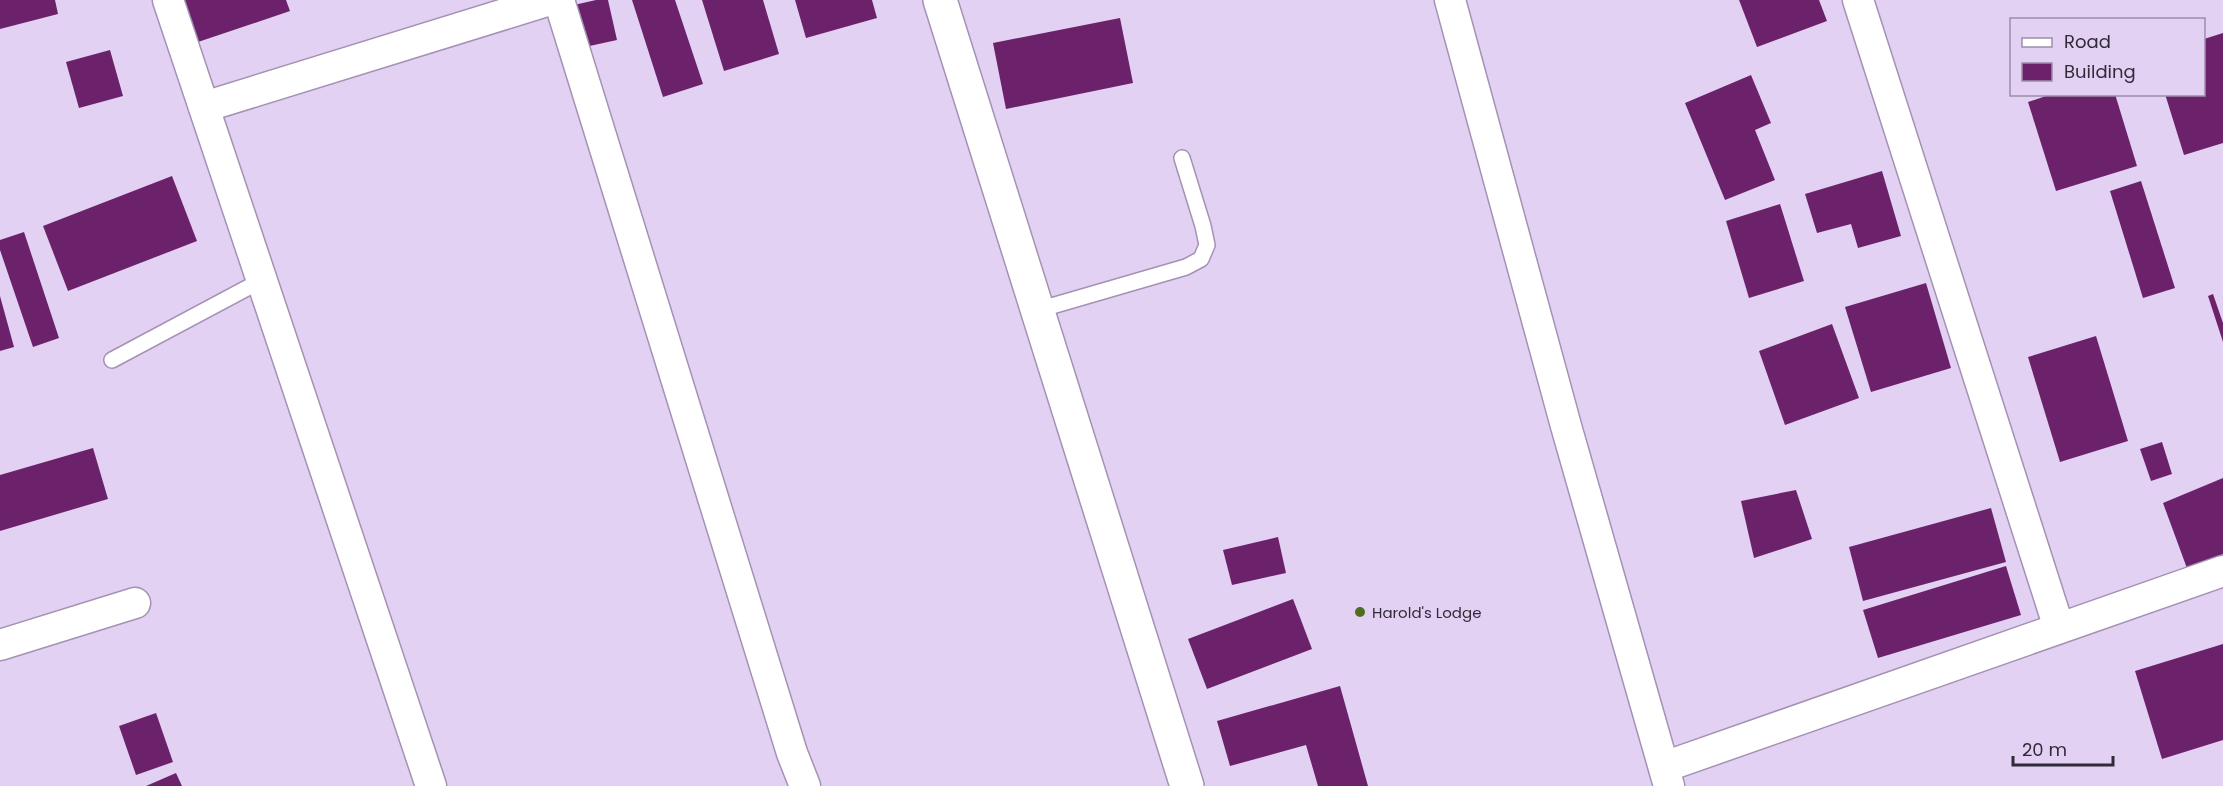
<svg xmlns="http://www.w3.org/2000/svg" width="2223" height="786" viewBox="0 0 2223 786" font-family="Poppins,sans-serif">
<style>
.building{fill:#6c226a}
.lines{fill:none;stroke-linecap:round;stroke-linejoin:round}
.service-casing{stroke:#a492b4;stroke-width:18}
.minor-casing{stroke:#a492b4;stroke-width:33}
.tertiary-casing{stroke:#a492b4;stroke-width:36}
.service{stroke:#fff;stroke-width:15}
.minor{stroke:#fff;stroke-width:30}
.tertiary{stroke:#fff;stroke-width:33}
.poi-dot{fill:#4e6d22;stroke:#e3d1f4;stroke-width:2}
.labels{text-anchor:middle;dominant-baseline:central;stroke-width:6;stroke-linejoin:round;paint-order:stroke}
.poi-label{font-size:15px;fill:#312a37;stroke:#e3d1f4;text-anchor:start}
</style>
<rect width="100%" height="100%" fill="#e3d1f4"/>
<g class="building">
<path d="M0 0H55L58 14 0 29Z"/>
<path d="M184 0H286L290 11 198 42Z"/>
<path d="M596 0H608L617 40 585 47 574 5Z"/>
<path d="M632 0H675L703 84 663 97Z"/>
<path d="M702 0H763L779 54 724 71Z"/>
<path d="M795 0H872L877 18 806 38Z"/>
<path d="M1739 0H1819L1827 21 1757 47Z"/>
<path d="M1120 18 1133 83 1006 109 993 43Z"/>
<path d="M2223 33V143L2184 155 2165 94H2204V39Z"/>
<path d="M110 50 123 96 79 108 66 62Z"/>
<path d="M1751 75 1771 123 1755 130 1775 180 1725 200 1685 103Z"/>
<path d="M2052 94H2115L2137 166 2056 191 2028 102Z"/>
<path d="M1882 171 1901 236 1858 248 1851 224 1817 233 1805 194Z"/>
<path d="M172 176 197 241 68 291 43 226Z"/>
<path d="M2141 181 2175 288 2143 298 2110 191Z"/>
<path d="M1780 204 1804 281 1749 298 1726 221Z"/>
<path d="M24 232 59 338 33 347 0 250V240Z"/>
<path d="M1926 283 1951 368 1871 392 1845 307Z"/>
<path d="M2213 294 2223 323V342L2208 296Z"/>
<path d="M0 296 14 347 0 351Z"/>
<path d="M1832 324 1859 398 1785 425 1759 351Z"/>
<path d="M2096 336 2128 441 2060 462 2028 357Z"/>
<path d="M2162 442 2172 474 2151 481 2140 449Z"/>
<path d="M93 448 108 499 0 531V475Z"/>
<path d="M2223 478V554L2188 571 2163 503Z"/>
<path d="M1796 490 1812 539 1754 558 1741 501Z"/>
<path d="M1991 508 2006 562 1863 601 1849 547Z"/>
<path d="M1278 537 1286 573 1232 585 1223 550Z"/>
<path d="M2006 566 2021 615 1878 658 1863 610Z"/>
<path d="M1293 599 1312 649 1207 689 1188 639Z"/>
<path d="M2223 644V740L2162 759 2135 671Z"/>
<path d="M1340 686 1368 786H1318L1306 745 1230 766 1217 721Z"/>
<path d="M156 713 173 762 136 775 119 726Z"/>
<path d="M176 773 182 786H146Z"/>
</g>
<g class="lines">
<defs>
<g id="service">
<path d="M1038 310 1186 267 1201 259 1207 245 1203 226 1182 158"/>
<path d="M112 360 262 280"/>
</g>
<g id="minor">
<path d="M168 0 431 786"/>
<path d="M559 0 792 753 805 786"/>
<path d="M1450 0 1566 426 1669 786"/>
<path d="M1858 0 2059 628"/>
<path d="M204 107 550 0"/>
<path d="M0 645 135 603"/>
<path d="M1664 767 2223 571"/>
</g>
<path id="tertiary" d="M940 0 1187 786"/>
</defs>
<use href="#service" class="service-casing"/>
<use href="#minor" class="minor-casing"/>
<use href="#tertiary" class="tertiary-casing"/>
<use href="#service" class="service"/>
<use href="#minor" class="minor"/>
<use href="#tertiary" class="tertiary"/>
</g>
<circle class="poi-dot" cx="1360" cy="612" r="6"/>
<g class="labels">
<g class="poi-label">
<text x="1372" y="612">Harold's Lodge</text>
</g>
</g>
<rect x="2010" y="18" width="195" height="78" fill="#e3d1f4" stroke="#9c8ea8" stroke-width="1.5"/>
<rect x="2022" y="38" width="30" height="9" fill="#ffffff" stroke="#9c8ea8" stroke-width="1.5"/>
<text x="2064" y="48" font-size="18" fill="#312a37">Road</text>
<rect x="2022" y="63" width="30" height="18" fill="#6c226a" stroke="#9c8ea8" stroke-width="1.5"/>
<text x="2064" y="78" font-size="18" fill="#312a37">Building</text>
<path d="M2013 756v9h100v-9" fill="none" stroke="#312a37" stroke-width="3"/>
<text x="2022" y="756" font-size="18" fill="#312a37" stroke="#e3d1f4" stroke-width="4.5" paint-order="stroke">20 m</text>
</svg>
